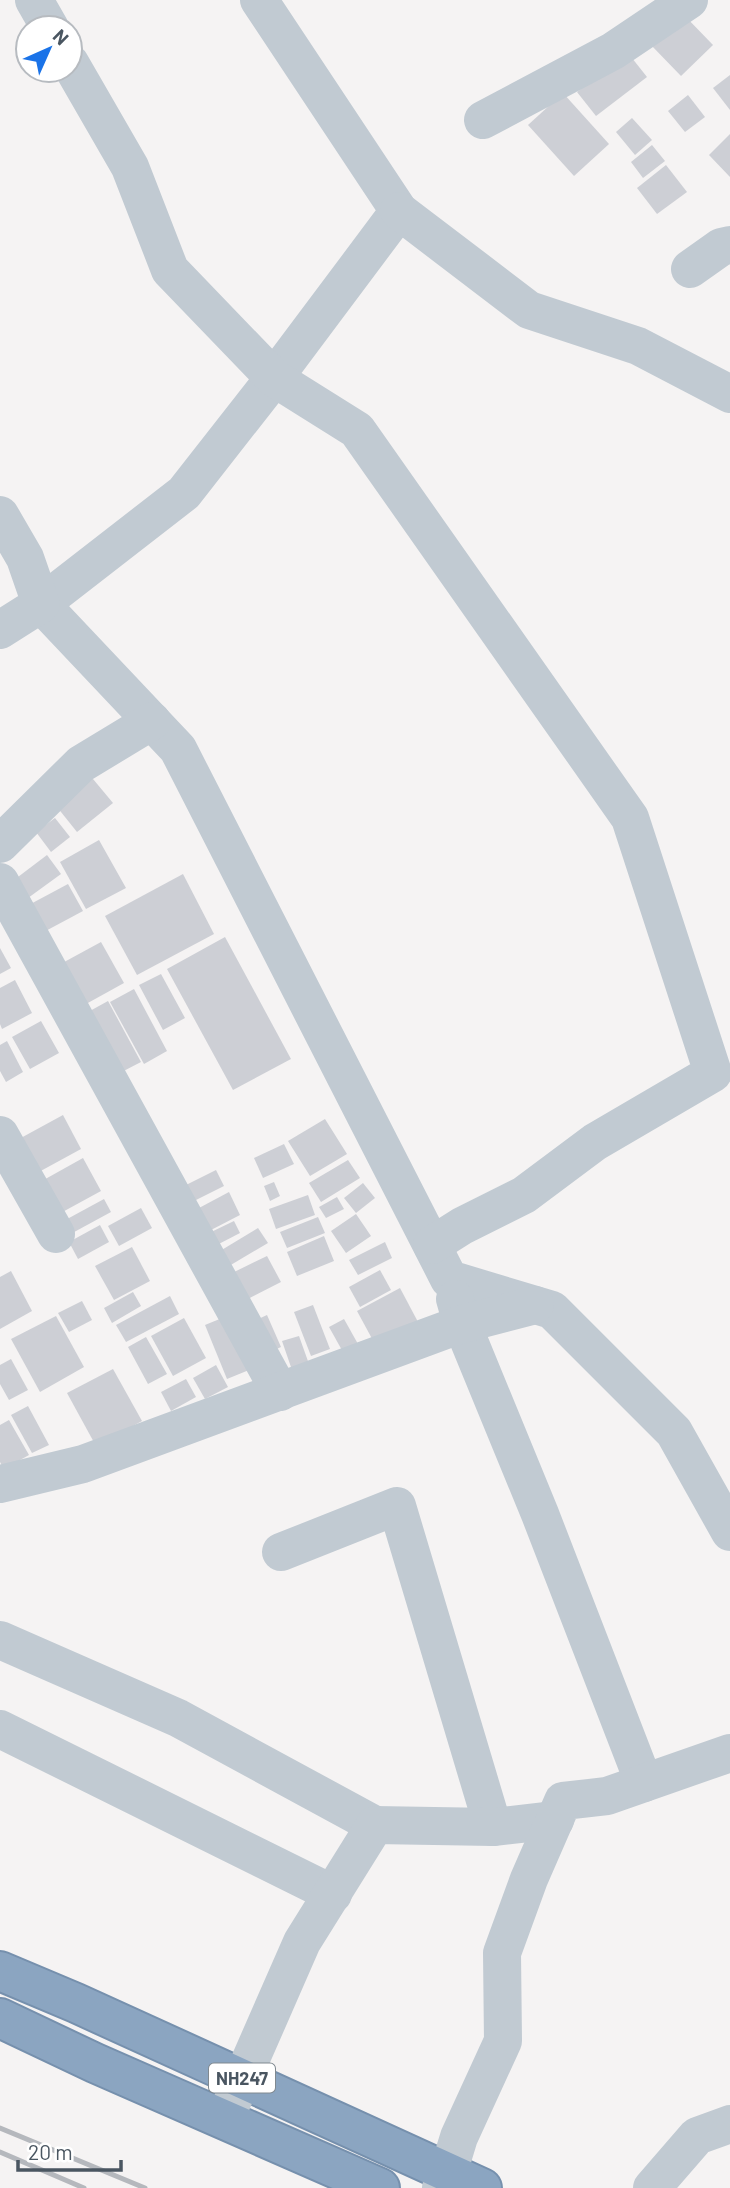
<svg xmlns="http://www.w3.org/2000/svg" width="730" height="2188" viewBox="0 0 730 2188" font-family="Barlow,sans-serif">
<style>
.building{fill:#cdcfd5}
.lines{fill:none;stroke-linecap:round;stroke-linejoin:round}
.highway-casing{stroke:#7690ad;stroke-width:42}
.minor{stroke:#c1cad2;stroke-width:38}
.highway{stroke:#8ba5c1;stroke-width:38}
.rail{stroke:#b5b8bd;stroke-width:5}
.labels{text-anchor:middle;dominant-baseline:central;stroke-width:5;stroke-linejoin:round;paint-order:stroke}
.shield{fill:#fff;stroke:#808990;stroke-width:2}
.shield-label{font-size:18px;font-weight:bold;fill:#4a5661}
</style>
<rect width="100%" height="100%" fill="#f5f3f3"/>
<g class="building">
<path d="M683 14 713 45 681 76 651 45Z"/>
<path d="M628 53 647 77 596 116 577 92Z"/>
<path d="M730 75V110L713 88Z"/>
<path d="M563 93 609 144 574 176 528 125Z"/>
<path d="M688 95 705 117 685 132 668 111Z"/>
<path d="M632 118 652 140 635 155 616 132Z"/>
<path d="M730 134V177L709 155Z"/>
<path d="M652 145 665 161 643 178 631 162Z"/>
<path d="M666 165 687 192 657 214 637 188Z"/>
<path d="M88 773 113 803 77 832 53 802Z"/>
<path d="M55 818 70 837 51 852 36 832Z"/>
<path d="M99 840 126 888 86 909 60 862Z"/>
<path d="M47 855 61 874 28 898 14 880Z"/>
<path d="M183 874 214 934 137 975 105 916Z"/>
<path d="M68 884 83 911 40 934 25 907Z"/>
<path d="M225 937 291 1059 233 1090 167 969Z"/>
<path d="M101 942 124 983 77 1009 55 967Z"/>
<path d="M0 948 11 968 0 974Z"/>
<path d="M161 974 185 1018 163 1030 139 985Z"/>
<path d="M15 980 32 1013 2 1029 0 1024V988Z"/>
<path d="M134 989 167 1051 144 1064 110 1002Z"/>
<path d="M108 1001 141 1062 112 1077 79 1017Z"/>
<path d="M41 1021 59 1053 30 1069 12 1037Z"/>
<path d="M7 1041 23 1072 6 1082 0 1071V1045Z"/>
<path d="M63 1115 81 1149 37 1173 19 1139Z"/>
<path d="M325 1119 347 1154 310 1176 288 1141Z"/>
<path d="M284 1144 294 1164 263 1178 254 1158Z"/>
<path d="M83 1158 101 1191 57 1215 40 1182Z"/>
<path d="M348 1160 360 1178 321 1202 309 1183Z"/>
<path d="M216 1170 224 1186 190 1203 182 1187Z"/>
<path d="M274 1182 280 1196 270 1201 264 1186Z"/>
<path d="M363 1183 375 1198 356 1213 344 1198Z"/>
<path d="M229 1192 240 1215 211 1230 199 1208Z"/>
<path d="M308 1195 315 1215 276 1229 269 1209Z"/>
<path d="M337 1197 344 1209 326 1218 319 1207Z"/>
<path d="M104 1199 111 1212 65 1237 58 1224Z"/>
<path d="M141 1208 152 1228 119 1246 108 1226Z"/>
<path d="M356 1214 371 1236 346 1253 331 1231Z"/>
<path d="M318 1217 325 1233 287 1248 280 1232Z"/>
<path d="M234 1221 240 1233 213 1247 207 1234Z"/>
<path d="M100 1225 109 1242 78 1259 69 1242Z"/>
<path d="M258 1228 268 1243 224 1269 215 1254Z"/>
<path d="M324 1236 334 1261 297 1276 287 1252Z"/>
<path d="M385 1242 392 1258 358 1275 349 1260Z"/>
<path d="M132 1247 150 1281 114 1300 95 1266Z"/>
<path d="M267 1256 281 1282 242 1302 228 1275Z"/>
<path d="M380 1270 391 1290 360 1307 349 1287Z"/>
<path d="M11 1271 32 1311 0 1329V1277Z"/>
<path d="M400 1288 418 1322 376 1346 357 1311Z"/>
<path d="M133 1292 141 1306 112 1323 104 1308Z"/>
<path d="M170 1296 179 1314 126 1342 116 1325Z"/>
<path d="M82 1301 92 1320 69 1332 58 1313Z"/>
<path d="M313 1305 330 1349 311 1356 294 1312Z"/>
<path d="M267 1315 281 1347 268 1353 254 1321Z"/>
<path d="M56 1316 84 1367 40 1392 11 1339Z"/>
<path d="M227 1316 249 1370 227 1379 205 1325Z"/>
<path d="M184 1318 206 1358 173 1376 151 1336Z"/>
<path d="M344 1319 358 1344 343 1352 329 1327Z"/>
<path d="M299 1336 309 1364 292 1370 282 1341Z"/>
<path d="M146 1337 167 1374 148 1384 128 1347Z"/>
<path d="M11 1359 28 1390 9 1400 0 1384V1365Z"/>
<path d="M216 1365 228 1387 205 1399 193 1378Z"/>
<path d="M113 1369 142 1421 96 1446 67 1393Z"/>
<path d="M186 1379 196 1397 171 1411 161 1392Z"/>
<path d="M28 1406 49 1445 32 1453 11 1415Z"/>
<path d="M9 1420 29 1455 4 1469 0 1462V1425Z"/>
</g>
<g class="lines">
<defs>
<g id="highway">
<path d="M0 1971 76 2003 482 2188"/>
<path d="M0 2018 95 2063 380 2188"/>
</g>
</defs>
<use href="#highway" class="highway-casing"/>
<g class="minor">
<path d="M34 0 50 28"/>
<path d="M259 0 399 211 274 378 184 493 41 604 178 749 449 1279 552 1310 674 1432 730 1532"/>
<path d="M70 63 130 167 170 270 274 378 357 430 630 818 713 1073 595 1142 524 1195 462 1226 432 1245"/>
<path d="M483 120 613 51 689 0"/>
<path d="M399 211 529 310 638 346 730 394"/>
<path d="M690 269 721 247 730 245"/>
<path d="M0 515 25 558 41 604 0 630"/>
<path d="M0 844 81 764 152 721"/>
<path d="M0 882 280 1392"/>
<path d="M0 1135 56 1234"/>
<path d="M455 1299 462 1324 540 1514 644 1783"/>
<path d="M0 1484 83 1464 462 1324 535 1305"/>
<path d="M281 1552 397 1506 493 1827"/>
<path d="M0 1640 178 1718 375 1825"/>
<path d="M0 1729 333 1894"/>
<path d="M225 2118 302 1942 375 1825 493 1827 555 1820"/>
<path d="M441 2188 448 2173 459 2137 503 2041 502 1953 529 1879 563 1801 607 1796 730 1753"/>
<path d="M652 2188 697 2136 730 2124"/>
</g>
<use href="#highway" class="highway"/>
<g class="rail">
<path d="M0 2128 145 2188"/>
<path d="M0 2152 84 2188"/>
</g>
</g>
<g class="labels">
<rect class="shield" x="209" y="2063.5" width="66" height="29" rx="5"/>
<g class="shield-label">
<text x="242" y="2078">NH247</text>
</g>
</g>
<g transform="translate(49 49) rotate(45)"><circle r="33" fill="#ffffff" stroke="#b7bbc0" stroke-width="2"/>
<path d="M0-5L12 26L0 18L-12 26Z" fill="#1a73e8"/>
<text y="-10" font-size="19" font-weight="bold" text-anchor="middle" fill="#4a5661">N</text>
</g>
<path d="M18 2160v10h103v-10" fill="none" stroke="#4a5661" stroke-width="3.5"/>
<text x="28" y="2160" font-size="21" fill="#4a5661" stroke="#ffffff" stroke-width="5" paint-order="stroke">20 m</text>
</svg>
